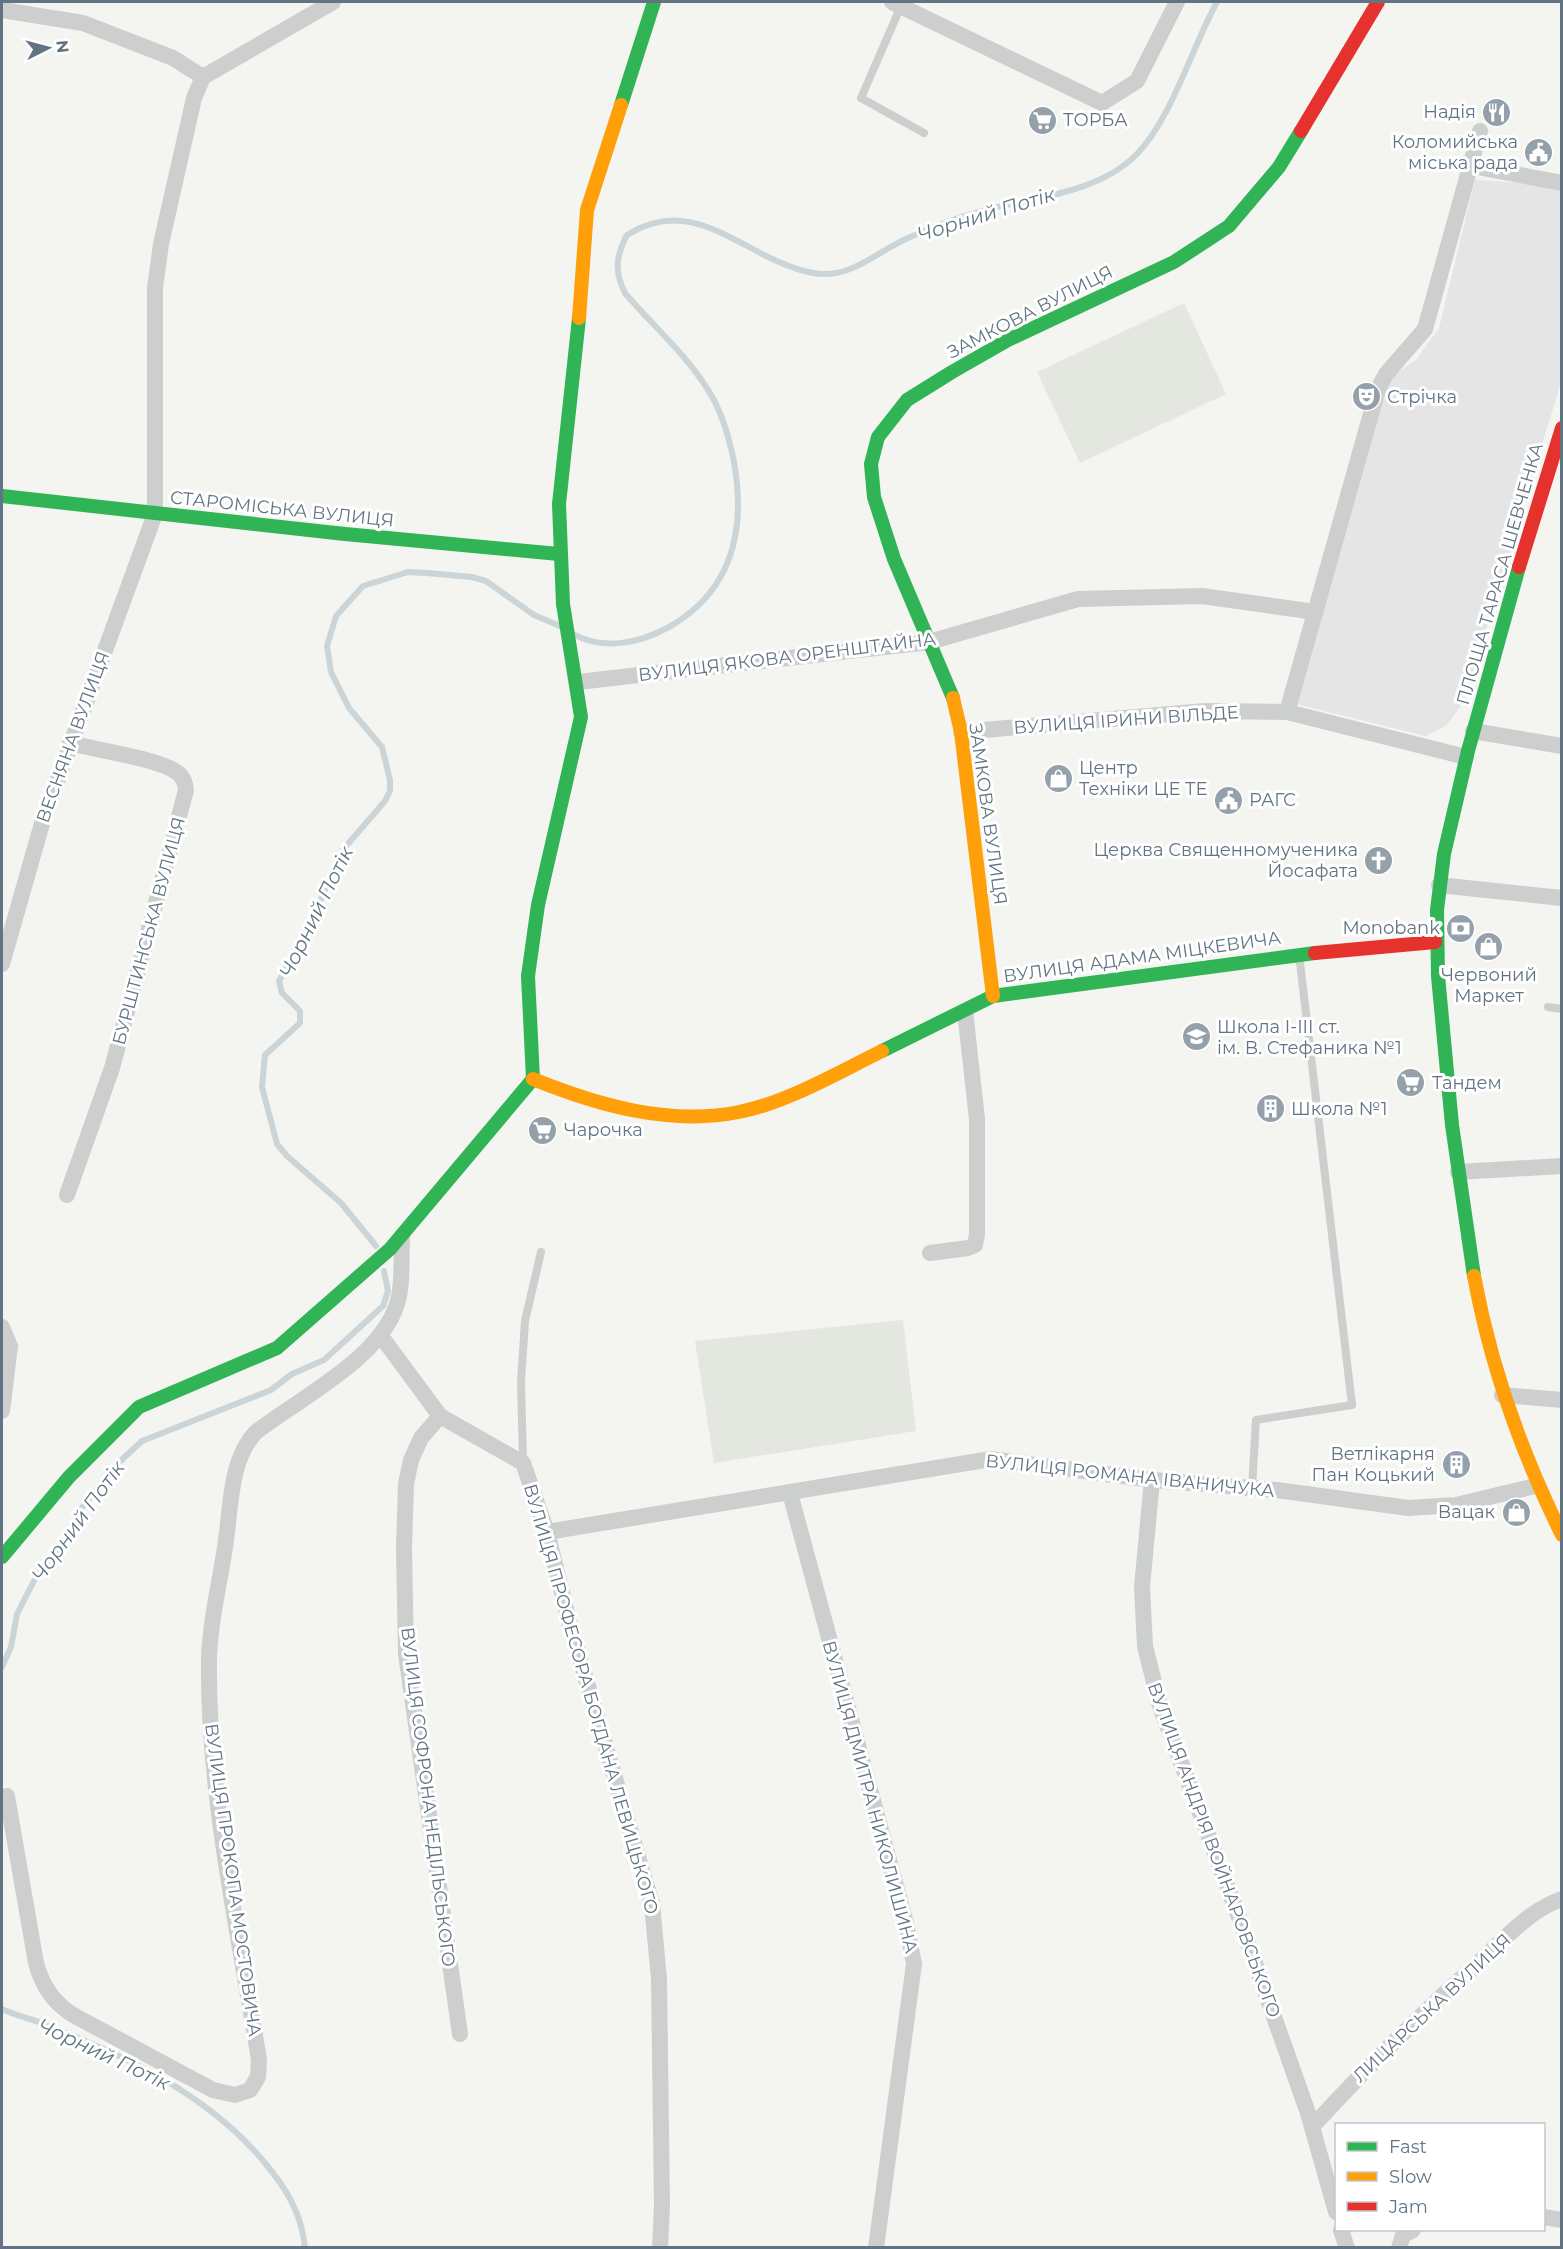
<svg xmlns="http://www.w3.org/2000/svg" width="1563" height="2249" viewBox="0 0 1563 2249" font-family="Montserrat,sans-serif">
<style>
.built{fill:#e4e5e4}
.green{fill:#e3e7df}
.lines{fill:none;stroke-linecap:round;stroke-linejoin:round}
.stream{stroke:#cbd4d6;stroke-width:6}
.lane{stroke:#cdcece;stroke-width:8}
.street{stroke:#cdcece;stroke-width:16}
.fast{stroke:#30b455;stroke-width:14}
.slow{stroke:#ff9f0a;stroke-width:14}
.jam{stroke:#e5322d;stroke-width:14}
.labels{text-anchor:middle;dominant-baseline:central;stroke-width:6;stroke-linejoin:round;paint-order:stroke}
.poi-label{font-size:18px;fill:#627483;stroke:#fff;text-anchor:start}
.street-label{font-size:18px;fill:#627483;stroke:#fff}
.water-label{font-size:20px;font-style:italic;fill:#5e7780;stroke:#fff}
</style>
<rect width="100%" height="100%" fill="#f4f4f1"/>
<path class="built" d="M1475 180 1540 184 1561 189V382L1465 700 1447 725 1425 736 1292 703 1382 383 1416 360 1439 328Z"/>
<g class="green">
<path d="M1184 303 1226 394 1080 463 1037 372Z"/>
<path d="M903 1320 916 1431 714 1463 695 1341Z"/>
</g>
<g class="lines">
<g class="stream">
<path d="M573 634C603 651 640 643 669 627 732 591 746 530 734 462 729 437 722 411 708 390 686 354 652 325 625 293 614 271 616 256 627 235 697 191 745 260 813 273 850 280 876 252 908 238 934 226 962 216 990 209 1038 197 1100 192 1137 154 1172 118 1192 47 1217 2"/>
<path d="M376 1246 341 1203 287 1156 277 1144 262 1087 265 1055 300 1023V1011L282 993 279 981 312 920 341 852 385 801 390 791V780L382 747 349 708 331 672 327 646 336 616 363 586 408 572 427 573 472 577 486 581 534 615 562 627"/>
<path d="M2 1667 11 1647 17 1614 36 1577 61 1545 81 1509 115 1466 142 1441 271 1390 292 1374 324 1360 383 1306 388 1291 384 1271"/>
<path d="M2 2009C16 2016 30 2018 44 2024 126 2056 208 2094 265 2163 286 2188 302 2214 305 2248"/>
</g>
<g class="lane">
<path d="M901 6 861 98 924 133"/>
<path d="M1548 1007 1562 1009"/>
<path d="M523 1463 521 1382 525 1321 541 1252"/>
<path d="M1252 1488 1256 1420 1352 1405 1299 954"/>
</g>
<g class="street">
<path d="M892 2 1102 103 1137 81 1177 2"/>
<path d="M2 10 83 23 173 58 203 77"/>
<path d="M1472 166 1562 183"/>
<path d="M578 682 929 642 1078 599 1202 596 1315 612"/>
<path d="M1287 712 1378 389 1386 374 1425 329 1480 131"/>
<path d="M1473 731 1562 746"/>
<path d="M961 732 1205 711 1287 712 1466 757"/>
<path d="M1439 885 1562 898"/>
<path d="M2 964 43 820 155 514V288L161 244 194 98 203 77 333 2"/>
<path d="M1458 1172 1562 1166"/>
<path d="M67 1195 112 1068 186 790C185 783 184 778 178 773 160 759 96 750 70 743"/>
<path d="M930 1253 968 1248 975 1245 977 1234V1119L965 1011"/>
<path d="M2 1327 10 1346 2 1411"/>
<path d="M381 1336 440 1416 421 1438 411 1460 406 1484 404 1549 406 1654 460 2034"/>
<path d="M1502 1395 1562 1400"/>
<path d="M440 1416 523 1463 547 1532 570 1625 652 1904 659 1979 662 2206 660 2248"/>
<path d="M1152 1480 1142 1587 1145 1646 1160 1706 1237 1912 1308 2113 1336 2212"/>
<path d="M790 1493 906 1923 914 1964 876 2248"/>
<path d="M547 1532 991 1459 1152 1480 1277 1490 1408 1508 1456 1505 1535 1486"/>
<path d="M7 1796 36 1963C42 1986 54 2004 75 2016L213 2090 235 2095 250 2090 258 2077 259 2060C238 1929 207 1791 209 1658 210 1618 221 1579 226 1540 231 1506 230 1459 256 1432 301 1397 388 1355 399 1296 403 1277 401 1256 402 1236"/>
<path d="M1312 2127C1365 2069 1420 2015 1478 1963 1504 1940 1529 1910 1562 1899"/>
<path d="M1544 2217 1562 2220"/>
<path d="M1341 2230 1347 2248"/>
<path d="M1399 2248 1403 2235 1413 2230"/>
</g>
<g class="fast">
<path d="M621 105 654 2"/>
<path d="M2 496 345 534 559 554"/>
<path d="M953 698 894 559 874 497 871 464 878 437 907 400 952 372 1008 340 1174 262 1229 226 1279 167 1301 131"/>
<path d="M882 1051 993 996 1315 953"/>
<path d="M533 1079 528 976 538 905 581 717 563 604 559 504 579 318"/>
<path d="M1474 1276 1452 1125 1438 976 1437 910 1444 854 1468 751 1519 567"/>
<path d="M2 1557 69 1477 139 1407 277 1348 390 1249 533 1079"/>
</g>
<g class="slow">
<path d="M579 318 587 210 621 105"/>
<path d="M953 698 961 732 993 996"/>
<path d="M533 1079C597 1105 669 1126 739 1112 786 1103 839 1072 882 1051"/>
<path d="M1474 1276C1491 1368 1521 1452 1562 1535"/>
</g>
<g class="jam">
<path d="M1301 131 1378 2"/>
<path d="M1519 567 1562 428"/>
<path d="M1315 953 1435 942"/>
</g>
</g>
<defs>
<symbol id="restaurant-disc" viewBox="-11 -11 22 22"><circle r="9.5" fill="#95a1aa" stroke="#fff"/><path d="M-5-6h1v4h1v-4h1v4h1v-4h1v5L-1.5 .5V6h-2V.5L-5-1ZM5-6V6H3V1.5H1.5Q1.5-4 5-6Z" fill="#fff"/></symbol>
<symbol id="supermarket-disc" viewBox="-11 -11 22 22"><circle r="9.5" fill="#95a1aa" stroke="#fff"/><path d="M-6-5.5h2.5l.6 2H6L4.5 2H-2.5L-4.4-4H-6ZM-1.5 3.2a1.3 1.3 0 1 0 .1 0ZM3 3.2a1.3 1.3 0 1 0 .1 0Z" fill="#fff"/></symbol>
<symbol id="civic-disc" viewBox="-11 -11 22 22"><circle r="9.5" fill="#95a1aa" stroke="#fff"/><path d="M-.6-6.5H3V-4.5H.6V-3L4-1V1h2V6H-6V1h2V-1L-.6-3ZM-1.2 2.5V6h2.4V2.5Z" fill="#fff"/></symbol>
<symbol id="theatre-disc" viewBox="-11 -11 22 22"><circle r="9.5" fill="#95a1aa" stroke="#fff"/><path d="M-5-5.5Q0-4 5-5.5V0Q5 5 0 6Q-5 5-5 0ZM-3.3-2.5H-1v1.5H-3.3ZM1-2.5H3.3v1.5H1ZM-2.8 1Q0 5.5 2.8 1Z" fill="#fff"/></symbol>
<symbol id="shop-disc" viewBox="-11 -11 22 22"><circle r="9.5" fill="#95a1aa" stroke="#fff"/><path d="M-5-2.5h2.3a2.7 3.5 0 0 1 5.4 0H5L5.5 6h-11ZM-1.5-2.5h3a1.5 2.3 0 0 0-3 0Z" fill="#fff"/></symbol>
<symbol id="church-disc" viewBox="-11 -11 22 22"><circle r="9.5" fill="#95a1aa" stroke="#fff"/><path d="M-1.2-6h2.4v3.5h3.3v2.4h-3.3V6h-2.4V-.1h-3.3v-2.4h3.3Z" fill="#fff"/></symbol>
<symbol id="bank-disc" viewBox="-11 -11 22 22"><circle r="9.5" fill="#95a1aa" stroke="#fff"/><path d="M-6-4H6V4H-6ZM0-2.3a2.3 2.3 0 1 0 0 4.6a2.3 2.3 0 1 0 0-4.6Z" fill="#fff"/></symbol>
<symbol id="school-disc" viewBox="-11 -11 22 22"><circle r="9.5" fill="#95a1aa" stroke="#fff"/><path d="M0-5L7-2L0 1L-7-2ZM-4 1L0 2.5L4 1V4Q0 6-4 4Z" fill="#fff"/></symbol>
<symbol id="building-disc" viewBox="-11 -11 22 22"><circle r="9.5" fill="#95a1aa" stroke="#fff"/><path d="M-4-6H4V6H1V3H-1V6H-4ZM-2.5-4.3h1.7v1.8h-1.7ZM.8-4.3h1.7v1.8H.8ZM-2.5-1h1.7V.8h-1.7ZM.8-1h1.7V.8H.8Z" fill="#fff"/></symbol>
</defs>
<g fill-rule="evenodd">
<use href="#restaurant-disc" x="1480" y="96" width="33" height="33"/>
<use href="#supermarket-disc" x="1026" y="104" width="33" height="33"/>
<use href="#civic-disc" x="1522" y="136" width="33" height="33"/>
<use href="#theatre-disc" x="1350" y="380" width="33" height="33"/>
<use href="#shop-disc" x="1042" y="762" width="33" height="33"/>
<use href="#civic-disc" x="1212" y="784" width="33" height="33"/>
<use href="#church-disc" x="1362" y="844" width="33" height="33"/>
<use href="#bank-disc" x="1444" y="912" width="33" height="33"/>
<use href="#shop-disc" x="1472" y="930" width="33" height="33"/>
<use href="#school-disc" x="1180" y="1020" width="33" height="33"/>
<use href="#supermarket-disc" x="1394" y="1066" width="33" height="33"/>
<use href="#building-disc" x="1254" y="1092" width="33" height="33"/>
<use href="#supermarket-disc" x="526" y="1114" width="33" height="33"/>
<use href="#building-disc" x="1440" y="1448" width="33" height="33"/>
<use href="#shop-disc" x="1500" y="1496" width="33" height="33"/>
</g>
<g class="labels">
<g class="poi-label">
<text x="1476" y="112" text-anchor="end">Надія</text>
<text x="1063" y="120">ТОРБА</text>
<text x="1518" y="142" text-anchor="end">Коломийська<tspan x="1518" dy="21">міська рада</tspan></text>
<text x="1387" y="397">Стрічка</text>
<text x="1079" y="768">Центр<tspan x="1079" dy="21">Техніки ЦЕ ТЕ</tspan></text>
<text x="1249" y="800">РАГС</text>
<text x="1358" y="850" text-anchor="end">Церква Священномученика<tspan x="1358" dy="21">Йосафата</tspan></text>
<text x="1440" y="928" text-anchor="end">Monobank</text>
<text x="1489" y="975" text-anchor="middle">Червоний<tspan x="1489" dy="21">Маркет</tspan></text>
<text x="1217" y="1027">Школа I-III ст.<tspan x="1217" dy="21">ім. В. Стефаника №1</tspan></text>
<text x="1432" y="1083">Тандем</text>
<text x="1291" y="1109">Школа №1</text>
<text x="564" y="1130">Чарочка</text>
<text x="1435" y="1454" text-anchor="end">Ветлікарня<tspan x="1435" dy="21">Пан Коцький</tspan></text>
<text x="1495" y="1512" text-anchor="end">Вацак</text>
</g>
<g class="street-label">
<text transform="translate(1030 312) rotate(-27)">ЗАМКОВА ВУЛИЦЯ</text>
<text transform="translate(282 509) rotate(6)">СТАРОМІСЬКА ВУЛИЦЯ</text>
<text transform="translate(1500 574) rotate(-74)">ПЛОЩА ТАРАСА ШЕВЧЕНКА</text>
<text transform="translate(787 657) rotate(-7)">ВУЛИЦЯ ЯКОВА ОРЕНШТАЙНА</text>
<text transform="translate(1126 720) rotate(-4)">ВУЛИЦЯ ІРИНИ ВІЛЬДЕ</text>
<text transform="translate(73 737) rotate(-70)">ВЕСНЯНА ВУЛИЦЯ</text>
<text transform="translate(988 814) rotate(82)">ЗАМКОВА ВУЛИЦЯ</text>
<text transform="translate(149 931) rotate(-75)">БУРШТИНСЬКА ВУЛИЦЯ</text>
<text transform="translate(1142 957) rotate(-8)">ВУЛИЦЯ АДАМА МІЦКЕВИЧА</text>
<text transform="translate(1130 1476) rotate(6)">ВУЛИЦЯ РОМАНА ІВАНИЧУКА</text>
<text transform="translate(591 1699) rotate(74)">ВУЛИЦЯ ПРОФЕСОРА БОГДАНА ЛЕВИЦЬКОГО</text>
<text transform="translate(428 1797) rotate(83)">ВУЛИЦЯ СОФРОНА НЕДІЛЬСЬКОГО</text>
<text transform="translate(870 1797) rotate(75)">ВУЛИЦЯ ДМИТРА НИКОЛИШИНА</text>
<text transform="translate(1214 1850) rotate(70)">ВУЛИЦЯ АНДРІЯ ВОЙНАРОВСЬКОГО</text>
<text transform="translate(233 1880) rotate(82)">ВУЛИЦЯ ПРОКОПА МОСТОВИЧА</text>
<text transform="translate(1432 2008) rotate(-43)">ЛИЦАРСЬКА ВУЛИЦЯ</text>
</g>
<g class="water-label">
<text transform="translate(986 214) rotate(-17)">Чорний Потік</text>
<text transform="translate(316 912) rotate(-64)">Чорний Потік</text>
<text transform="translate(78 1521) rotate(-54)">Чорний Потік</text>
<text transform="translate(104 2054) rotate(25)">Чорний Потік</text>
</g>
</g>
<rect width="1563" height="2249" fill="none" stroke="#627483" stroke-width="6"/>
<rect x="1335" y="2123" width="210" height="108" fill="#ffffff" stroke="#c0c7cd" stroke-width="1.5"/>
<rect x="1347" y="2142" width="30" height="9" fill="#30b455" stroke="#c0c7cd" stroke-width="1.5"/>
<text x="1389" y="2153" font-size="18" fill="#627483">Fast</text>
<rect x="1347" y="2172" width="30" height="9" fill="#ff9f0a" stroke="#c0c7cd" stroke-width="1.5"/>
<text x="1389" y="2183" font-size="18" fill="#627483">Slow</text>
<rect x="1347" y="2202" width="30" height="9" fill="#e5322d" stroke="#c0c7cd" stroke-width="1.5"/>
<text x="1389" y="2213" font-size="18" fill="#627483">Jam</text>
<g transform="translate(48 48) rotate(84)" stroke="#ffffff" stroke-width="4.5" paint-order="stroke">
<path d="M0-4.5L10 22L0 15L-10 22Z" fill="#627483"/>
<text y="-9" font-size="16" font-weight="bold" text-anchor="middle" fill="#627483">N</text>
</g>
</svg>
